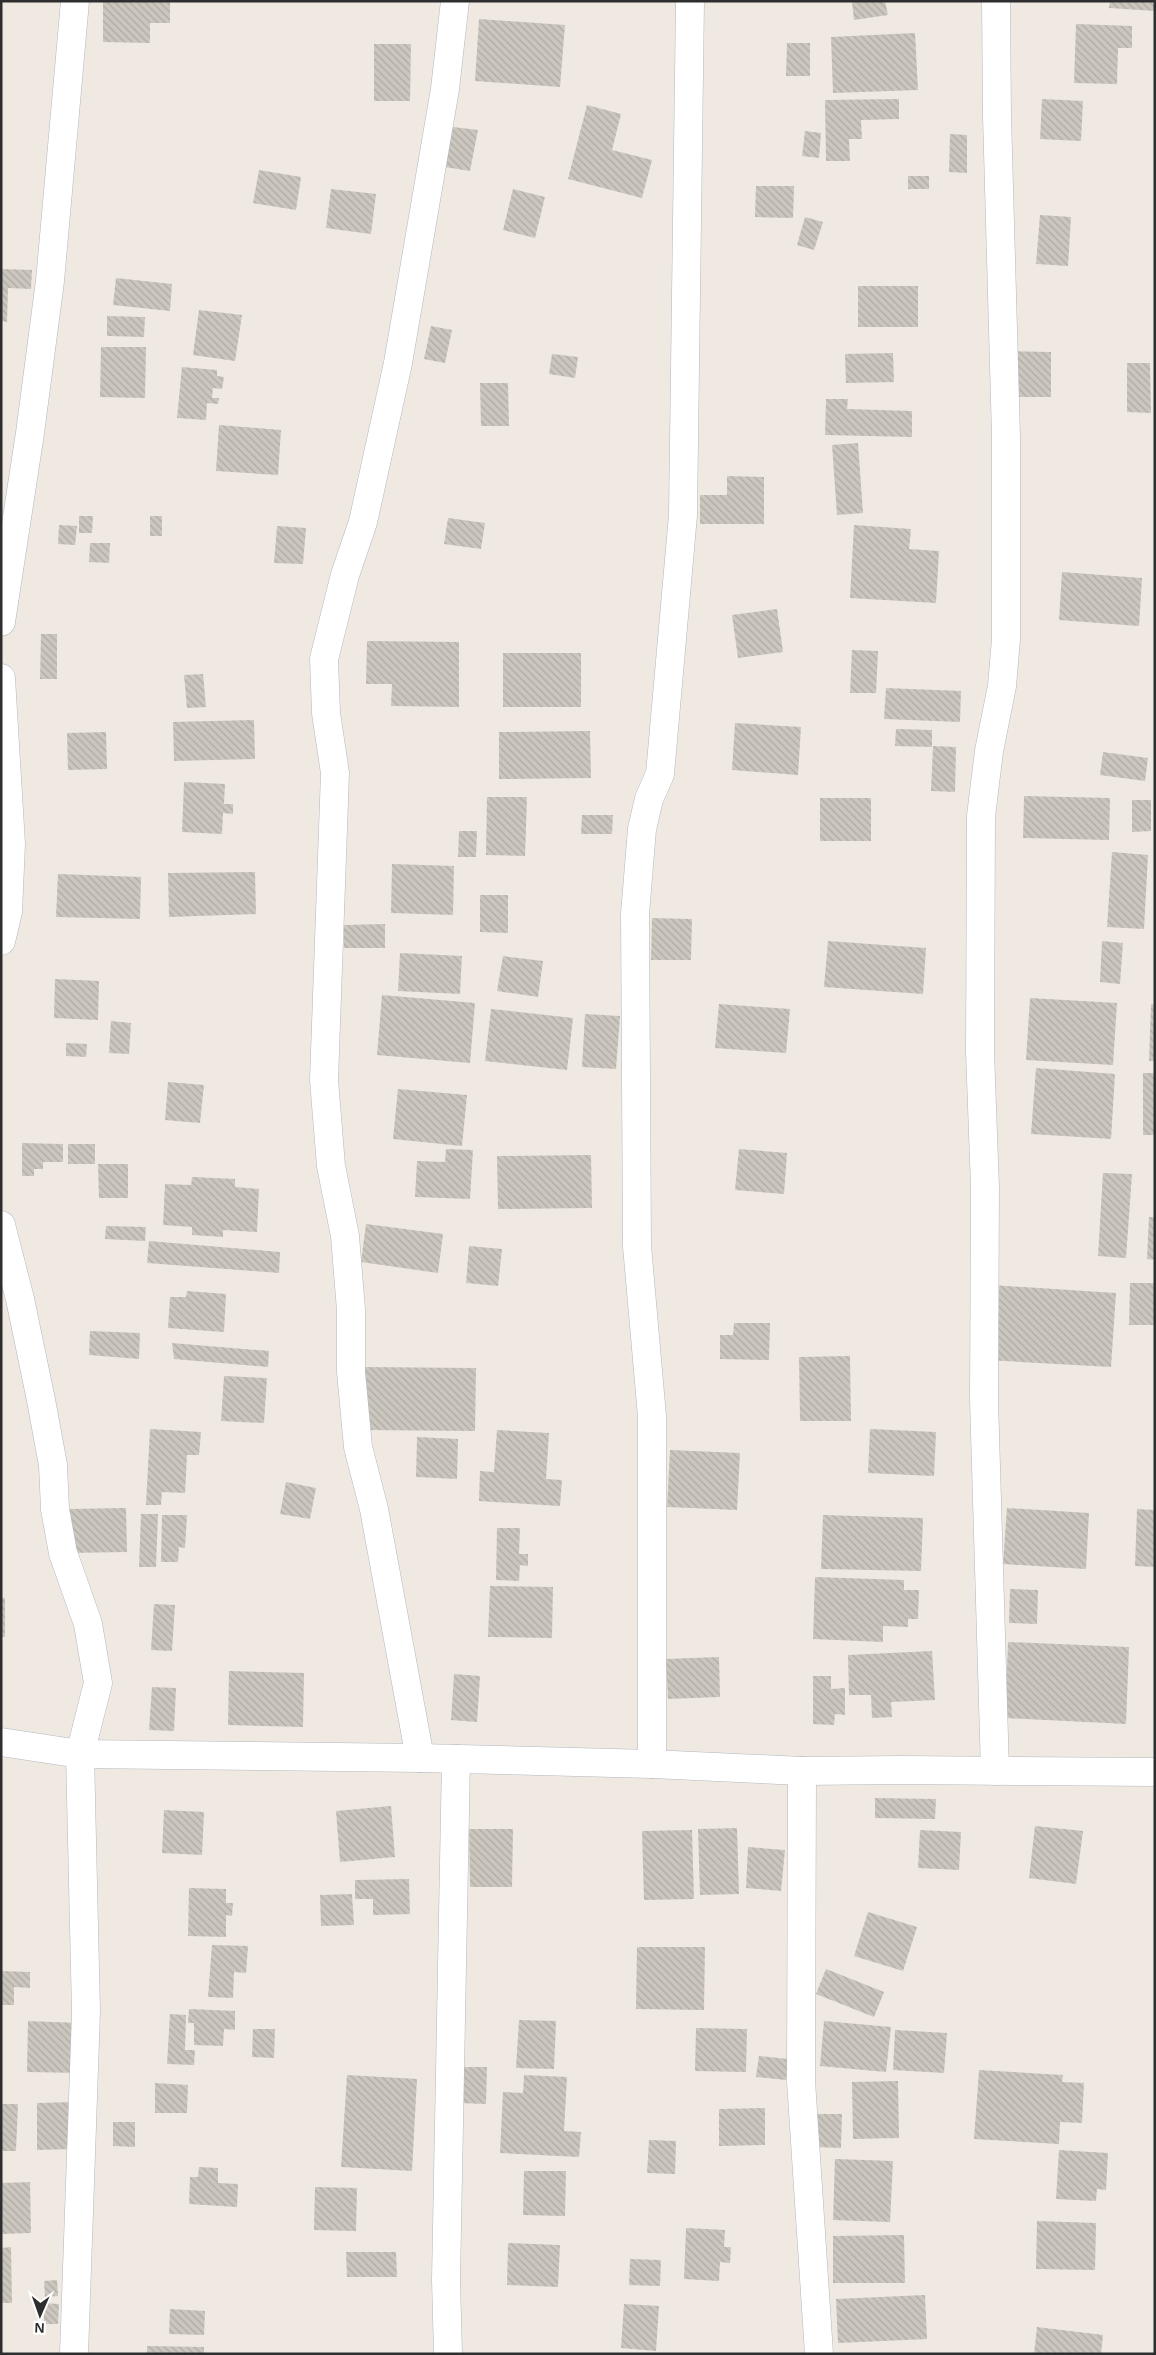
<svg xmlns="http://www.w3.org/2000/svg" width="1156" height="2355" viewBox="0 0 1156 2355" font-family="Arial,sans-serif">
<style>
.building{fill:url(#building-back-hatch)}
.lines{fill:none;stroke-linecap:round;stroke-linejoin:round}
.minor-casing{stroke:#b4b7c1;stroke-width:29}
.minor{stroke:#fff;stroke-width:28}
</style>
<defs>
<pattern id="building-back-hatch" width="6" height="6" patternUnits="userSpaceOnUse" patternTransform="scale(1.25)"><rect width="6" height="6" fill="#cbc7bf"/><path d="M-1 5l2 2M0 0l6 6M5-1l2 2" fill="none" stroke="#afaba4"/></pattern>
</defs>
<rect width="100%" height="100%" fill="#efe9e1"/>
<g class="building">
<path d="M103 1H170V23H150V43L103 42Z"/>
<path d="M885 1 888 15 854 20 852 2Z"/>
<path d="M1110 1H1155V11L1109 8Z"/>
<path d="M479 19 565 25 560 87 475 81Z"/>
<path d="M1076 24 1132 26V48H1118L1117 84 1074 83Z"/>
<path d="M915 33 918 90 833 93 831 37Z"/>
<path d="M787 43H810V76H786Z"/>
<path d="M374 44H411L410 101H374Z"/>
<path d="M899 99V119L861 120 862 139H849L850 161H826L825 100Z"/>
<path d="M1042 99 1083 101 1081 141 1040 139Z"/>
<path d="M587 105 621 114 612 150 652 160 642 198 568 179Z"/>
<path d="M453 127 478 130 470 171 445 167Z"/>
<path d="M805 131 821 133 819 158 802 156Z"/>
<path d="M950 134 967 135V173L949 172Z"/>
<path d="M259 170 301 177 296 210 253 203Z"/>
<rect x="908" y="176" width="21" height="13"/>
<path d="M756 186H794L793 218 755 217Z"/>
<path d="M331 189 376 194 371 234 326 228Z"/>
<path d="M513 189 545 197 535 238 503 230Z"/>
<path d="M1040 215 1071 217 1068 266 1036 264Z"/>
<path d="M805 217 823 222 814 250 797 245Z"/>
<path d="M1 269 32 270 31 289 8 288 7 322 1 321Z"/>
<path d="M116 278 172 284 170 311 113 305Z"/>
<rect x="858" y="286" width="60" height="41"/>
<path d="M199 310 242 315 235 361 193 355Z"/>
<path d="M107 316 145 317 144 337 107 336Z"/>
<path d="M431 326 452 330 445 363 424 359Z"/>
<path d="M101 347H146L145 398 100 397Z"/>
<path d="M1010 351 1051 352V397H1010Z"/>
<path d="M893 353 894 382 846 383 845 354Z"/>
<path d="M552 354 578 357 575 378 549 374Z"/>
<path d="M1127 363H1150L1151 413 1127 412Z"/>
<path d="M182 367 217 370V376L224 377 222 389 213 388 212 398H219L218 404 207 403 206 420 177 418Z"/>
<path d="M480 383H508L509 426H481Z"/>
<path d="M826 399H848L847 409 912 411V437L825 435Z"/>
<path d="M219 425 281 430 278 475 216 471Z"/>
<path d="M858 443 863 513 837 515 832 445Z"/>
<path d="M727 476 764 477V524H700V495H727Z"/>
<path d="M79 516H93L92 533H79Z"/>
<rect x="150" y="516" width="12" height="20"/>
<path d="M448 518 485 523 481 549 444 544Z"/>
<path d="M59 525 77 526 75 545 58 544Z"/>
<path d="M854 525 911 529 909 549 939 551 936 603 850 598Z"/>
<path d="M277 526 306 528 303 564 274 563Z"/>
<path d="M90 543H110L109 563 89 562Z"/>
<path d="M1062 572 1142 578 1139 626 1059 620Z"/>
<path d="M777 609 783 652 738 658 732 615Z"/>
<path d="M41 634H57V679H40Z"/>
<path d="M367 641 459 642V707L391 706 392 684H366Z"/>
<path d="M852 650 878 651 876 693H850Z"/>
<rect x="503" y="653" width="78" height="54"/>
<path d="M203 674 206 707 187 708 184 675Z"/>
<path d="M886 688 961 691 960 722 884 719Z"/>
<path d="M254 720 255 759 174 761 173 722Z"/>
<path d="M735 723 801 727 798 775 732 770Z"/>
<path d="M896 729 932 730V747L895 746Z"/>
<path d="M590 731 591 778 499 779V732Z"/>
<path d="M106 732 107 769 68 770 67 733Z"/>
<path d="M933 746 956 747 955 792 931 791Z"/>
<path d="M1103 752 1148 758 1145 781 1100 775Z"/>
<path d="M184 782 225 784 224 804H233V814L223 813 222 834 182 832Z"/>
<path d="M1024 796 1110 798 1109 840 1023 838Z"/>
<path d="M487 797H527L525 856 486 855Z"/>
<rect x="820" y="798" width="51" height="43"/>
<path d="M1132 800H1151V831L1132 832Z"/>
<path d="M582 815H613L612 834H581Z"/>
<path d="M459 831H477L476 857H458Z"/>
<path d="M1112 852 1148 855 1144 929 1107 927Z"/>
<path d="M392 864 454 866 453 915 391 913Z"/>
<path d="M255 872 256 914 169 917 168 873Z"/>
<path d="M58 874 141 877 140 919 56 917Z"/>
<path d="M480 895H508V933L480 932Z"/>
<path d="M652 918 692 919 691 960H651Z"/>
<path d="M385 924V948H344V925Z"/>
<path d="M828 941 926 948 923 994 824 987Z"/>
<path d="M1102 941 1123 943 1120 984 1100 982Z"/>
<path d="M400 953 462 956 460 994 398 991Z"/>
<path d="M503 956 543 961 538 997 497 991Z"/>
<path d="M55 979 99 981 98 1020 54 1018Z"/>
<path d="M382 995 475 1003 470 1063 377 1055Z"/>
<path d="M1030 998 1117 1003 1113 1065 1026 1060Z"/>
<path d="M719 1004 790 1009 786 1053 715 1048Z"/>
<path d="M1151 1004 1155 1005V1061H1149Z"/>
<path d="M491 1009 573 1018 567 1070 485 1061Z"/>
<path d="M585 1014 620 1016 616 1069 582 1067Z"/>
<path d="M111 1021 131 1023 129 1054 109 1053Z"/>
<path d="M66 1043 87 1044 86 1057 66 1056Z"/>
<path d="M1036 1068 1115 1074 1111 1139 1031 1134Z"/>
<rect x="1143" y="1073" width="12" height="62"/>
<path d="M168 1082 204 1085 200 1123 165 1120Z"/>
<path d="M398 1089 467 1095 462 1146 393 1139Z"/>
<path d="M22 1143 63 1144V1162H43V1169H34V1176H22Z"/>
<rect x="68" y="1144" width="27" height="20"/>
<path d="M446 1149 473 1150 470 1199 415 1197 417 1161 445 1162Z"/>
<path d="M739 1149 787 1153 784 1194 735 1190Z"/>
<path d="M591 1155 592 1208 498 1209 497 1156Z"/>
<path d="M98 1164H128V1198H99Z"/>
<path d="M1103 1173 1132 1174 1126 1258 1098 1256Z"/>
<path d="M192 1177 235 1179V1187L259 1189 257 1232 223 1230V1237L192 1235V1227L163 1225 165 1184 191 1185Z"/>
<path d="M1149 1217H1155V1260L1147 1259Z"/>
<path d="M366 1224 443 1234 438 1273 361 1262Z"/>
<path d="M106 1226 146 1227 145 1241 105 1239Z"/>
<path d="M149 1241 280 1252 279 1273 147 1263Z"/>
<path d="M469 1246 502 1249 498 1286 466 1283Z"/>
<path d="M1130 1283H1155V1325H1129Z"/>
<path d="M991 1285 1116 1293 1111 1367 986 1360Z"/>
<path d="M187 1291 226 1294 224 1332 168 1328 170 1297H186Z"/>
<path d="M734 1323H770L769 1360 720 1359V1335H733Z"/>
<path d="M90 1331 140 1333 139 1359 89 1355Z"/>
<path d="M172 1343 269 1351 268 1367 174 1359Z"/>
<path d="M850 1356 851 1421H800L799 1357Z"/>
<path d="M364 1367 476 1368 475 1431 363 1430Z"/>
<path d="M224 1376 267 1378 264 1423 221 1421Z"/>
<path d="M150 1429 201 1432 199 1455H187L185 1493 162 1492 161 1505H146Z"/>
<path d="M870 1429 936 1432 934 1476 868 1473Z"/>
<path d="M497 1430 549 1433 546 1479 562 1480 560 1506 479 1501 480 1471 494 1472Z"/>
<path d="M417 1437 458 1439 457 1479 416 1477Z"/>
<path d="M670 1450 740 1453 737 1510 667 1507Z"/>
<path d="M286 1482 316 1488 310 1519 280 1514Z"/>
<path d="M126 1508 127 1552 68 1553 67 1509Z"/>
<path d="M1007 1508 1089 1513 1086 1569 1003 1564Z"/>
<path d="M1137 1509 1155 1510V1567L1135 1566Z"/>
<path d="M141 1514H158L156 1567H139Z"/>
<path d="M162 1515H187L185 1548 179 1547 178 1562H161Z"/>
<path d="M823 1515 923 1518 921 1571 821 1569Z"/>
<path d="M497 1528H520L519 1554H528V1566L520 1565 519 1581 496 1580Z"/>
<path d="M815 1577 904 1580V1590H919L918 1619H908V1627L883 1626V1642L813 1639Z"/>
<path d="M490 1586 553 1587 552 1638 488 1637Z"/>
<path d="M1010 1589 1038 1590 1037 1624 1009 1623Z"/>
<rect x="1" y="1598" width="4" height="39"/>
<path d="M154 1604 175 1605 172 1651 151 1650Z"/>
<path d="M1008 1642 1129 1647 1126 1724 1005 1718Z"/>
<path d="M932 1651 935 1700 891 1702 892 1717 872 1718 871 1695H849L848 1655Z"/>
<path d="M719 1657 720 1697 668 1699 666 1659Z"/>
<path d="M229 1671 304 1673 303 1727 228 1725Z"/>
<path d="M454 1674 480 1676 477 1722 451 1720Z"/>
<path d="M813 1676H831V1689L845 1688V1715L835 1714 834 1725 813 1724Z"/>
<path d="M152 1687 176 1688 174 1731 149 1730Z"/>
<path d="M875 1798 936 1799 935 1819 875 1818Z"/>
<path d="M391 1806 395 1857 340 1862 336 1811Z"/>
<path d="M164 1810 204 1812 202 1855 162 1853Z"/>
<path d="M1035 1826 1083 1831 1076 1884 1029 1878Z"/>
<path d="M737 1828 739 1894 700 1895 698 1829Z"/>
<path d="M469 1829H513L512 1887H470Z"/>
<path d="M692 1830 694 1899 644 1900 642 1831Z"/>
<path d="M920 1830 961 1832 959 1870 918 1868Z"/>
<path d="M748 1847 785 1850 781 1891 746 1888Z"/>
<path d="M409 1879 410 1914 373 1915V1899H355V1880Z"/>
<path d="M189 1888 226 1889V1903H233L232 1916 226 1915V1937L188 1936Z"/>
<path d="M352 1894 354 1925 321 1926 320 1895Z"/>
<path d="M868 1912 917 1927 903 1971 854 1956Z"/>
<path d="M212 1945 248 1946 246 1973 234 1972 233 1998 208 1997Z"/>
<path d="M637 1947H705L704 2010 636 2009Z"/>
<path d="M826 1969 884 1992 874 2017 816 1994Z"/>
<path d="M1 1971 30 1972V1988L14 1987V2005H1Z"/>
<path d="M189 2009 235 2011V2030L224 2029 223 2046 194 2045V2023H188Z"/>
<path d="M170 2014 186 2015 185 2050H195L194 2065 167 2064Z"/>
<path d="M519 2020 556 2021 554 2069 516 2068Z"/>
<path d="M28 2021 80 2023 79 2073 27 2072Z"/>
<path d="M824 2021 891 2027 886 2072 820 2066Z"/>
<path d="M696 2028 747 2029 746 2072 695 2071Z"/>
<path d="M253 2029H275L274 2058 252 2057Z"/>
<path d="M895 2030 947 2033 944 2073 893 2070Z"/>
<path d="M759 2056 788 2059 786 2080 756 2077Z"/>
<path d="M458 2067H487L486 2104 458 2103Z"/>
<path d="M979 2070 1063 2075 1062 2082 1084 2083 1082 2123 1060 2122 1059 2144 974 2139Z"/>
<path d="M347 2075 417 2079 412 2171 341 2167Z"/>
<path d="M524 2075 567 2077 564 2131 581 2132 579 2157 500 2153 503 2092 523 2093Z"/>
<path d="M898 2081 899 2138 853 2139 852 2082Z"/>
<path d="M155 2083 188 2085 187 2113H155Z"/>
<path d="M72 2102 73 2149 37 2150V2103Z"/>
<path d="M1 2104H18L16 2151H1Z"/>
<path d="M765 2108V2145L719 2146V2109Z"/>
<path d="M815 2114H842L841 2148 815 2147Z"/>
<path d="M113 2122H135V2147L113 2146Z"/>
<path d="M649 2140 676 2141 675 2174 647 2173Z"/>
<path d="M1059 2150 1108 2153 1106 2190 1097 2189 1096 2201 1056 2199Z"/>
<path d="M835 2159 893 2161 890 2222 833 2220Z"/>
<path d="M199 2167 218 2168V2183L238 2184 237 2207 189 2204 190 2177H198Z"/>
<path d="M524 2171H566L565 2216 523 2215Z"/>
<path d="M30 2182 31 2233 1 2234V2183Z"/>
<path d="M315 2187 357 2188 356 2231 314 2230Z"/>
<path d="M1037 2221 1096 2223 1095 2270 1036 2269Z"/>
<path d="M686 2228 725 2230 724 2247H731L730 2263 720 2262 719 2281 684 2279Z"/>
<path d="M904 2235 905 2283H833V2236Z"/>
<path d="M508 2243 560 2245 558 2287 507 2285Z"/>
<path d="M11 2247 12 2303H1V2248Z"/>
<path d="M346 2252H396L397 2277H347Z"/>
<path d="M630 2259 661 2260 660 2286 629 2285Z"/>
<path d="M57 2280 58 2296 45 2297 44 2281Z"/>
<path d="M925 2295 927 2339 838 2343 836 2299Z"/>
<path d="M44 2303 59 2304 58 2324H44Z"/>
<path d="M624 2304 659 2306 656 2351 621 2348Z"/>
<path d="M170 2309 205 2311 204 2335 169 2334Z"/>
<path d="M1037 2327 1103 2335 1101 2354H1034Z"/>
<path d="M147 2346 204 2347V2354H147Z"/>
</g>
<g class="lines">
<defs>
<g id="minor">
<path d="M1 622 30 433 50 281 75 1"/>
<path d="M1 678 11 844 8 912 1 941"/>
<path d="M1 1225 20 1299 41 1400 53 1465 55 1509 63 1553 88 1624 98 1683 80 1754 86 2012 74 2354"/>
<path d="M1 1742 80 1754 420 1758 652 1764 802 1771 902 1770 1155 1772"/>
<path d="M420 1758 374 1509 358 1447 351 1372V1310L345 1236 331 1166 324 1080 335 773 326 713 324 659 345 575 363 522 398 363 445 89 455 1"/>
<path d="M652 1764V1416L637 1246 635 914 642 829 649 799 660 774 683 515 690 1"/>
<path d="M802 1771 801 2081 819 2354"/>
<path d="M995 1771 984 1399 985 1188 980 1052 981 816 989 751 1002 686 1006 639V436L997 116 996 1"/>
<path d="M448 2354 446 2280 456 1759"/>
</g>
</defs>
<use href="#minor" class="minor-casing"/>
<use href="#minor" class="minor"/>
</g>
<rect width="1156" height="2355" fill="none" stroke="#2e2e2e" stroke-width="5"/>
<g transform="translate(40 2315) rotate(182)" stroke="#ffffff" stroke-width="4" paint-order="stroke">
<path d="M0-4L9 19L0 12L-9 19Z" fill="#2e2e2e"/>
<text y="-8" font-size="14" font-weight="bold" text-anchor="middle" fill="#2e2e2e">N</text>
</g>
</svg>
